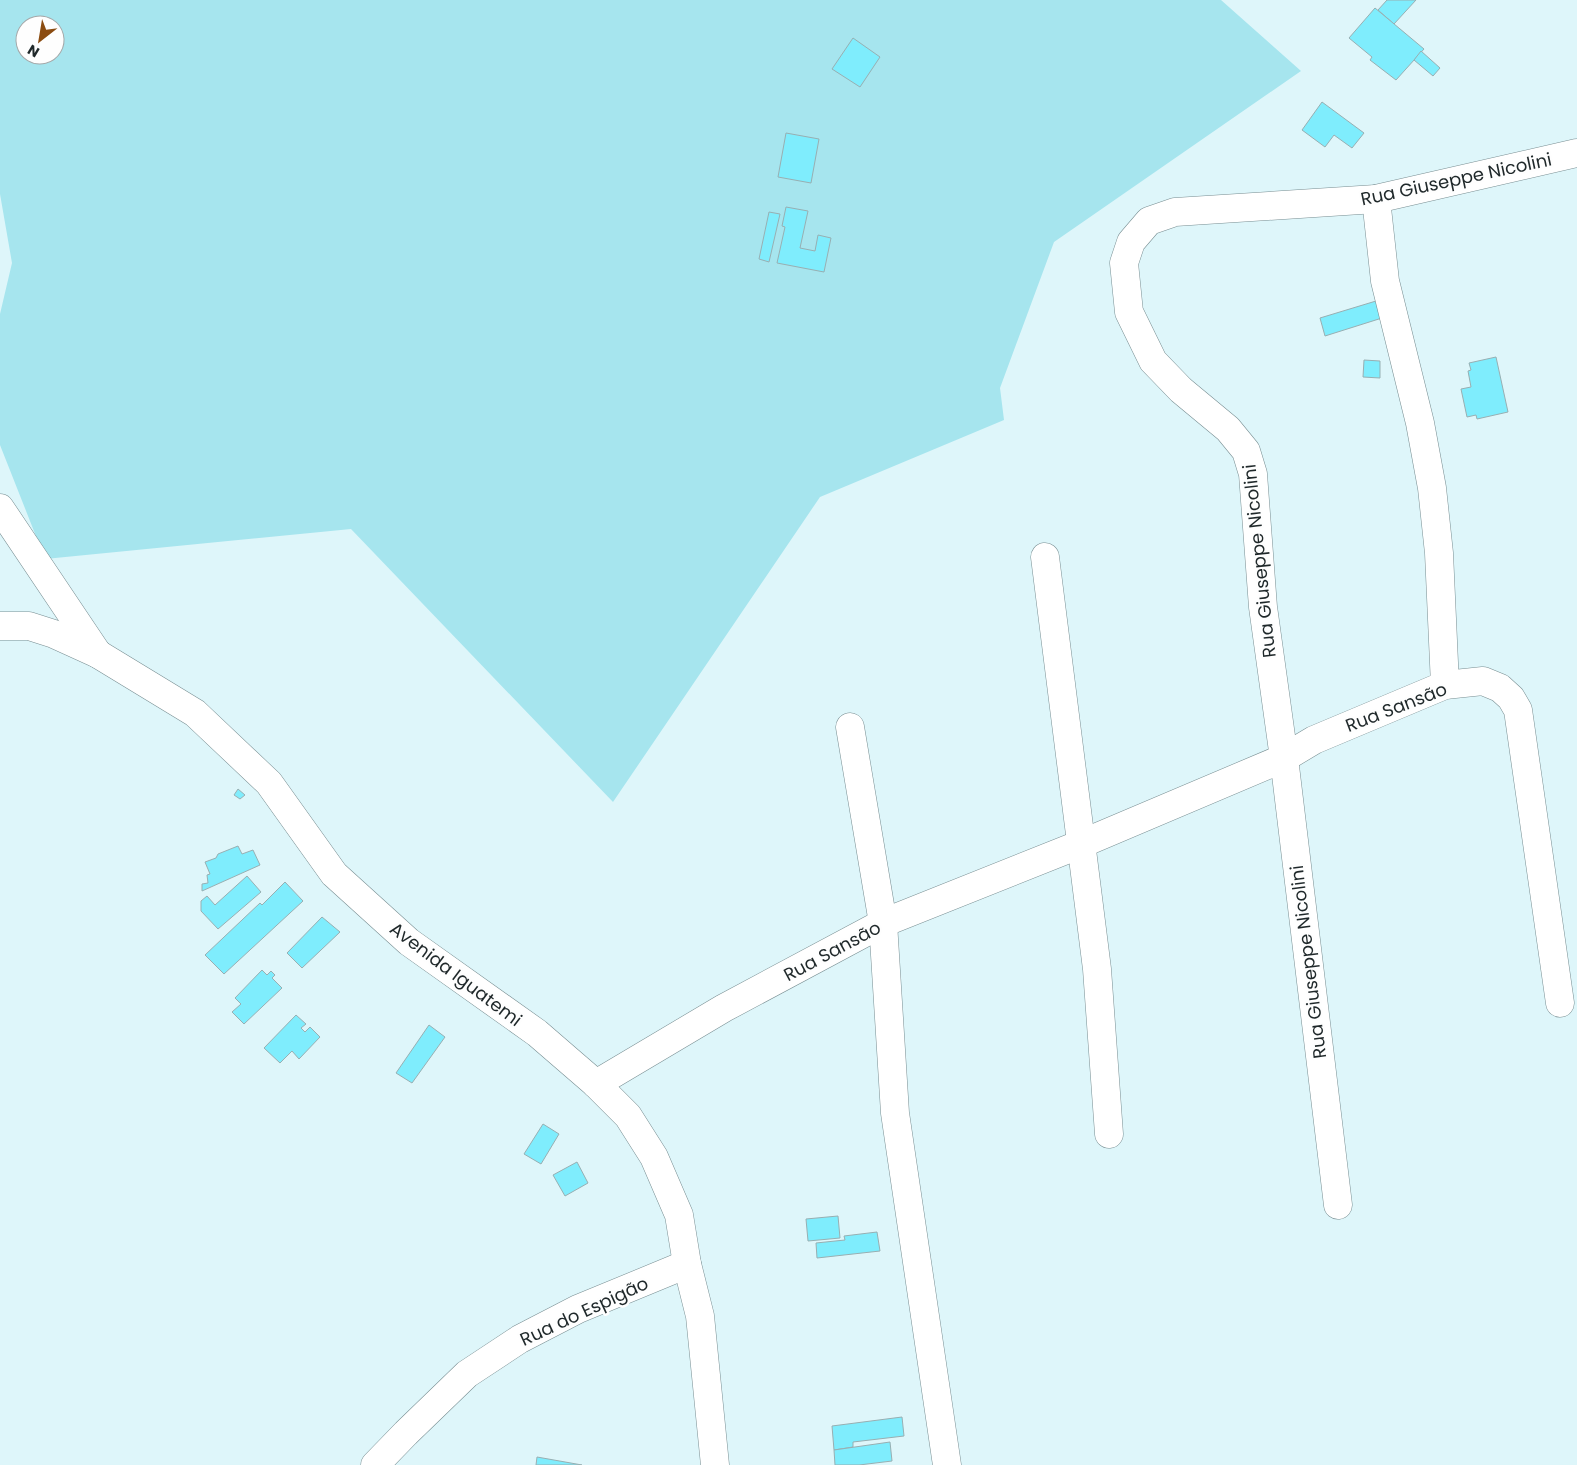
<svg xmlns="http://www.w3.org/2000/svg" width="1577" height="1465" viewBox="0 0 1577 1465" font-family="Poppins,sans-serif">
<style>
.green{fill:#a6e5ee;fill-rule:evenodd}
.building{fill:#7fedfd;stroke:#98afb2}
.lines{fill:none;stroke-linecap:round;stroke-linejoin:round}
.minor-casing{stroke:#788e92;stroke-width:29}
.minor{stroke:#fff;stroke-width:28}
.labels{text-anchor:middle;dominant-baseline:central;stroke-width:5;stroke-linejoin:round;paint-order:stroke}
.street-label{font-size:18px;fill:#1f282a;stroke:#fefefe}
</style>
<rect width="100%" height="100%" fill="#def6fa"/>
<path class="green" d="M0 0H1221L1301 71 1054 242 1000 388 1004 420 820 497 613 802 351 529 45 559 0 445V314L12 263 0 194ZM25 25H55V55H25Z"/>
<g class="building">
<path d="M1387 0H1416L1394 24 1378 10Z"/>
<path d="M1375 8 1424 49 1396 80 1370 60 1372 57 1349 38Z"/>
<path d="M853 38 880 57 860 87 832 69Z"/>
<path d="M1421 51 1440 68 1433 76 1414 60Z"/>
<path d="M1322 102 1364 133 1352 148 1334 135 1325 147 1302 130Z"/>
<path d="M786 133 819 139 811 183 778 177Z"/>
<path d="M786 207 808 211 800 248 815 251 818 235 831 238 824 272 777 263 785 227 782 226Z"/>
<path d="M769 212 780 214 769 262 759 259Z"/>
<path d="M1376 301 1382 318 1325 336 1320 318Z"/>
<path d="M1496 357 1508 412 1477 419 1476 415 1467 417 1461 389 1471 387 1468 371 1471 370 1469 363Z"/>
<path d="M1364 360 1380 361V378L1363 377Z"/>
<path d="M238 789 245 795 240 799 234 795Z"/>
<path d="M238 846 242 854 253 850 260 865 202 891V884L208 883 207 875 210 874 205 862 216 858 218 854Z"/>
<path d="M247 876 261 892 218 929 201 911V901L207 896 215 905Z"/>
<path d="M285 882 303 901 224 974 205 955 260 903 262 905Z"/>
<path d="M322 917 340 932 302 968 287 953Z"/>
<path d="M262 970 267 975 271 971 275 975 272 978 282 988 244 1024 232 1012 241 1004 235 998Z"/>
<path d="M296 1015 306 1024 301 1028 305 1032 310 1027 320 1037 299 1059 292 1051 280 1063 264 1048Z"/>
<path d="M429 1025 445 1037 412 1083 396 1073Z"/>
<path d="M543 1124 559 1134 541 1164 524 1154Z"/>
<path d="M577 1162 588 1183 565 1196 553 1175Z"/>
<path d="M838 1216 840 1238 808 1241 806 1219Z"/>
<path d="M877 1232 880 1251 817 1258 816 1243 845 1240 844 1236Z"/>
<path d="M902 1417 904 1436 853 1442V1447L834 1450 832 1426Z"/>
<path d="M890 1442 892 1461 859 1465H835L834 1450Z"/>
<path d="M537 1457 582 1465H536Z"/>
</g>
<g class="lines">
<defs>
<g id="minor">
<path d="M1376 199 1385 281 1420 423 1432 488 1439 553 1445 685"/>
<path d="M0 508 98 654"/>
<path d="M1045 557 1097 969 1109 1134"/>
<path d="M0 626H29L54 634 98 654 195 713 269 783 334 874 409 942 537 1033 596 1084 628 1116 654 1157 679 1215 687 1264 700 1316 715 1465"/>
<path d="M850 727 883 923 895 1113 947 1465"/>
<path d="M596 1084 724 1008 883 923 1081 844 1284 758 1314 740 1445 685 1483 681 1500 688 1511 698 1518 710 1560 1003"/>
<path d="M1338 1205 1284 758 1263 607 1253 474 1246 451 1228 429 1181 390 1153 361 1129 312 1124 263 1131 242 1149 221 1175 212 1376 199 1577 153"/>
<path d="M375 1465 406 1433 467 1374 520 1339 578 1309 687 1264"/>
</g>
</defs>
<use href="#minor" class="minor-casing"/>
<use href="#minor" class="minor"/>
</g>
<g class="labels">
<g class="street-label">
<text transform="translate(1456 179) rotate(-12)">Rua Giuseppe Nicolini</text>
<text transform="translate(1259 561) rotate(-96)">Rua Giuseppe Nicolini</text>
<text transform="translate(1396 707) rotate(-21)">Rua Sansão</text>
<text transform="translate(832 951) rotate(-28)">Rua Sansão</text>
<text transform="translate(1308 962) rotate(-97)">Rua Giuseppe Nicolini</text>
<text transform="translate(456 974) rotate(37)">Avenida Iguatemi</text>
<text transform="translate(584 1311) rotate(-25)">Rua do Espigão</text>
</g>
</g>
<g transform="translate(40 40) rotate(211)"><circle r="24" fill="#fefefe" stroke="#a5a8a9"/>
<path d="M0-4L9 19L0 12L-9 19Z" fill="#8b4c11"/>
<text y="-8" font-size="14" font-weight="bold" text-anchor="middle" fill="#1f282a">N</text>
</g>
</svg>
